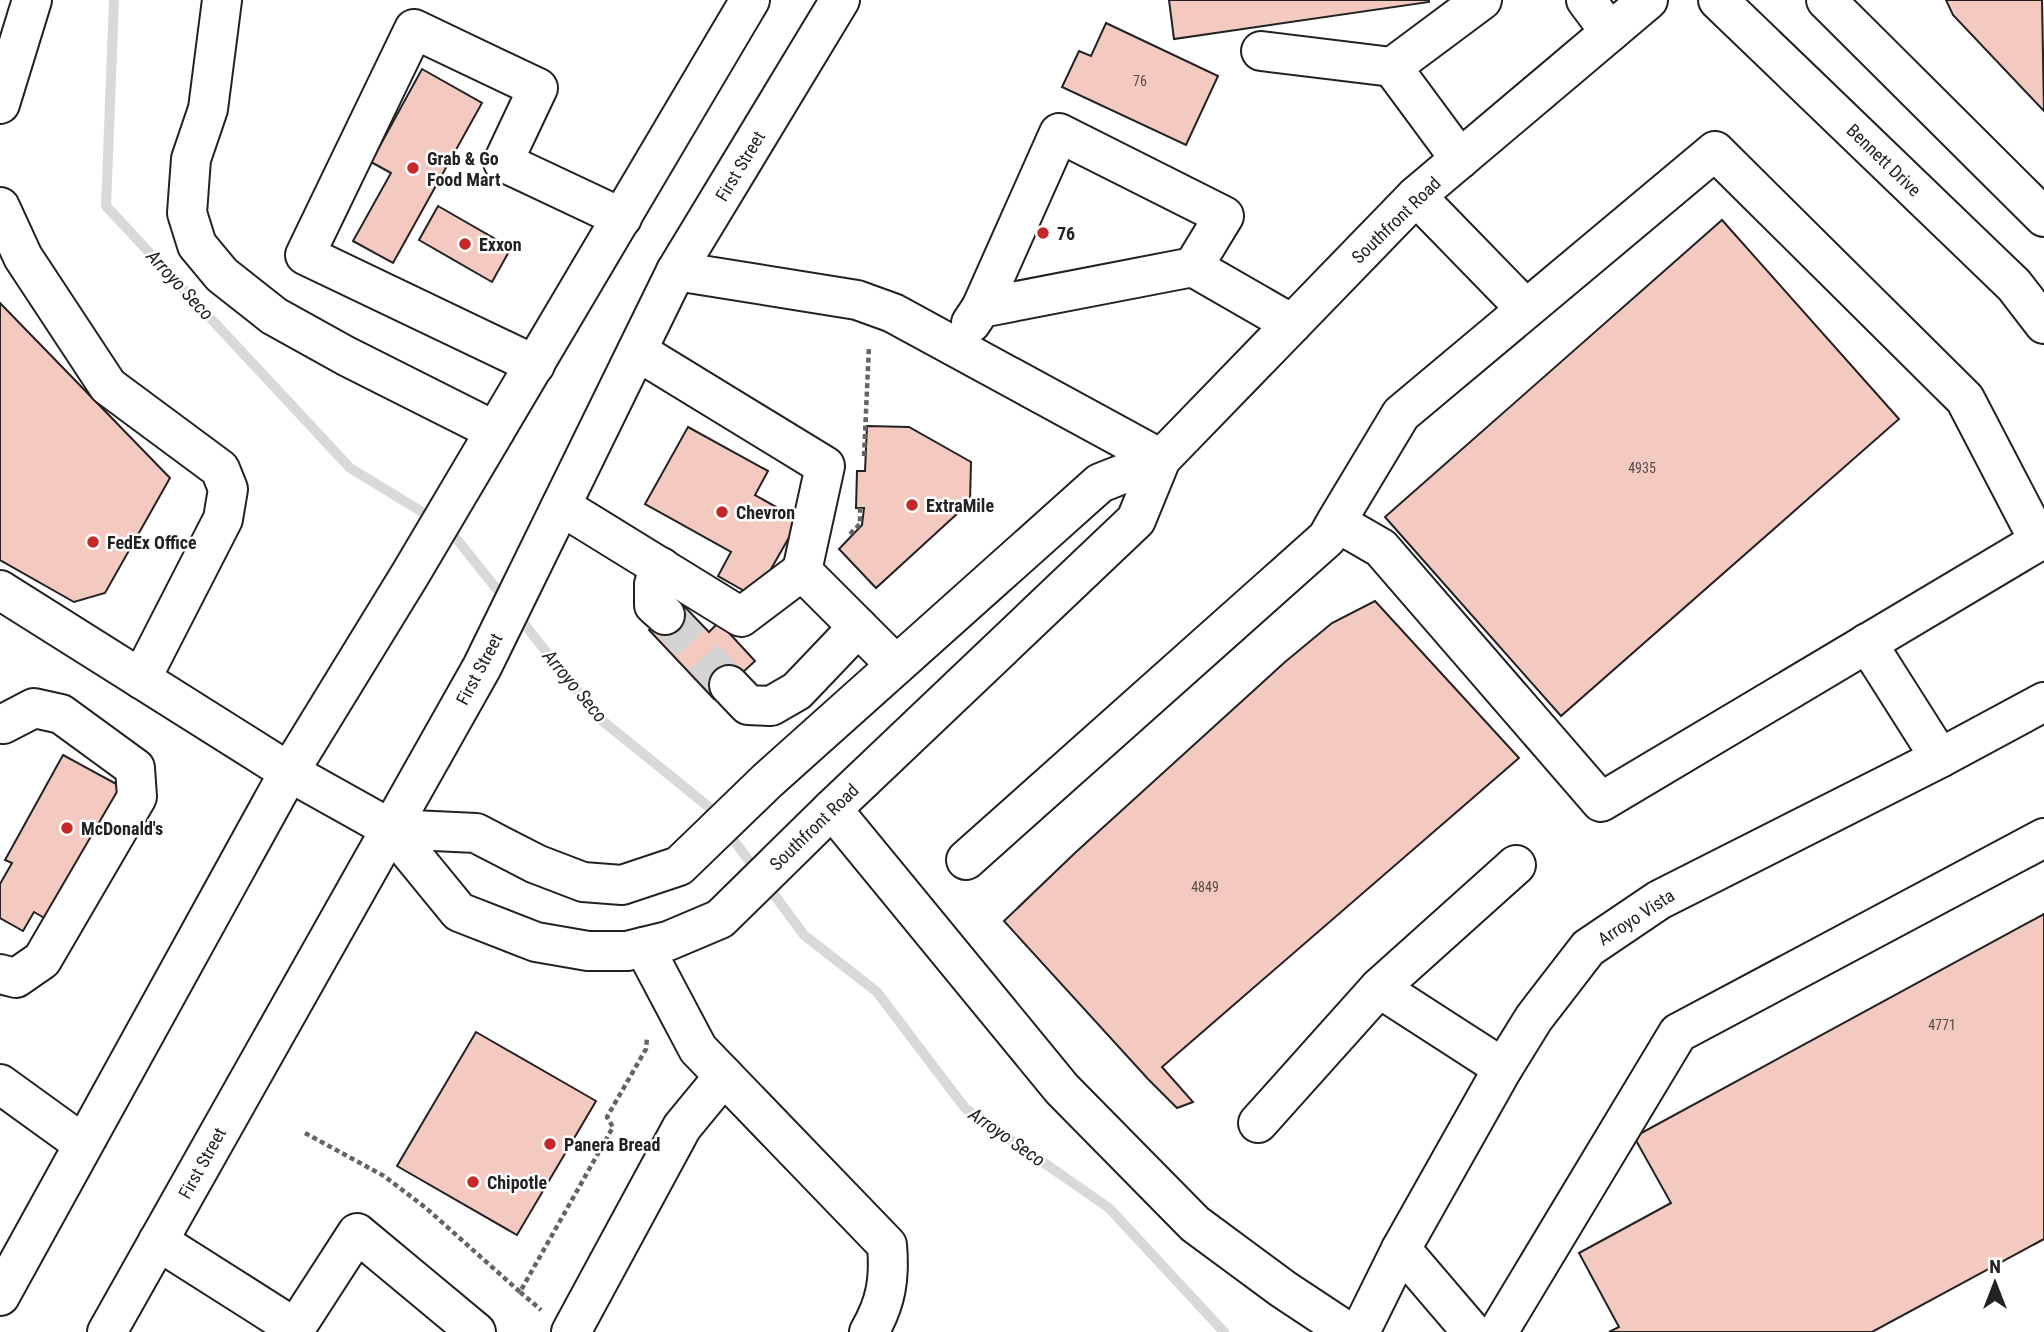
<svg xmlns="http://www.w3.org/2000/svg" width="2044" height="1332" viewBox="0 0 2044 1332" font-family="'Roboto Condensed',sans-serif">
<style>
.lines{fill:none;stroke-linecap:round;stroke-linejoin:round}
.stream{stroke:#d9d9d9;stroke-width:10}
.building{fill:#f3c9c0;stroke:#222;stroke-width:2}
.minor-tunnel{stroke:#d3d3d3;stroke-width:38;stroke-dasharray:38 19;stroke-linecap:butt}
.minor-casing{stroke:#222;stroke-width:42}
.major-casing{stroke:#222;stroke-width:42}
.path{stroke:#646464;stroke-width:4.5;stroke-dasharray:5 3.5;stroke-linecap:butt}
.minor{stroke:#fff;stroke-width:38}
.major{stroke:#fff;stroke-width:38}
.poi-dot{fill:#c62828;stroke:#fff;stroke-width:2.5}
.labels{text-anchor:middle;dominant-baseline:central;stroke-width:5;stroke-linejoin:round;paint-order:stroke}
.number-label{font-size:14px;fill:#564c4a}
.poi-label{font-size:18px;font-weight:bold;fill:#222;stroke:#fff;text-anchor:start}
.street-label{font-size:18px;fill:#222;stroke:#fff}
.water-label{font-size:19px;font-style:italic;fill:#222;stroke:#fff}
</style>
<rect width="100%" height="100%" fill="#fff"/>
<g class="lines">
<g class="stream">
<path d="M114 0 106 206 350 468 447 527 507 602"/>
<path d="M517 615 599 718 710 808 804 935 877 992 965 1108 1109 1208 1224 1332"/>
</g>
</g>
<g class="building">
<path d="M1169 0H1429V2L1174 39Z"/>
<path d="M1946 0H2042L2044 111 1953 15Z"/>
<path d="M1106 23 1218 76 1186 145 1062 87 1079 51 1091 56Z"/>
<path d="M422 69 482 103 393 263 353 241 391 173 371 162Z"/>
<path d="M438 206 511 248 492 282 419 240Z"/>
<path d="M1722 220 1899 419 1561 716 1385 517Z"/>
<path d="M0 303 170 478 105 593 74 602 0 560Z"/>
<path d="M867 426 909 427 971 462 970 502 876 588 839 549 862 525 864 508H856L857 471H865Z"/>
<path d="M688 427 768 471 755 495 799 520 755 597 718 576 731 552 645 504Z"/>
<path d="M679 601 709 632 719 622 755 661 714 699 649 630Z"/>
<path d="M1375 601 1519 758 1162 1067 1193 1102 1177 1108 1148 1079 1004 921 1076 852 1285 662 1332 623Z"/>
<path d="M63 755 131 792 53 923 34 912 23 931 0 918V884L12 863 5 860Z"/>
<path d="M2044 914V1239L1872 1332H1609L1619 1327 1579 1253 1671 1203 1634 1137Z"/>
<path d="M476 1032 596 1101 517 1235 397 1166Z"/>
</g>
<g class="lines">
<path class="minor-tunnel" d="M665 615 729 685"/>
<defs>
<g id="minor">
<path d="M222 0 208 109 191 159 187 213 197 245 222 275 274 316 346 356 495 431"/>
<path d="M1586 0 1610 32"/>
<path d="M1718 0 2014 285 2044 324"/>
<path d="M1826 0 2044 217"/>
<path d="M1261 51 1392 67"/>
<path d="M0 104 32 0"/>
<path d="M1460 159 1392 67 1482 0"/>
<path d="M1416 196 1526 309"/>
<path d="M0 207 23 257 108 386 220 469 228 489 223 519 141 679"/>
<path d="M676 271 857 300 893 313 1161 459"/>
<path d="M981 308 1059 133 1224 216 1193 267"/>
<path d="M971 323 981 308 1193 267 1292 324"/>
<path d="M637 351 825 466 802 571 896 665"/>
<path d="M535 365 305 255 414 29 538 88 503 162 622 218"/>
<path d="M561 506 741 617 802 571"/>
<path d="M661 567 654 584V605L665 615"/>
<path d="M0 590 289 772 391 829 459 912 536 942 588 951H627L668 941 720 919 832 809 1136 520 1161 459 1416 196 1648 0"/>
<path d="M1867 643 1940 758"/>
<path d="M729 685 748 705 771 706 797 691 858 627"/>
<path d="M832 809 1062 1089 1195 1224 1283 1289 1348 1332"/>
<path d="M391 829 476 833 536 864 583 882 622 885 679 866 768 780 1100 483 1161 459"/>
<path d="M966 860 1327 538 1336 522 1401 414 1715 151 1965 399 2039 541 1601 802 1381 548 1336 522"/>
<path d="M644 947 698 1049 887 1245C890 1279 886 1303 869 1332"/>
<path d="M0 974 16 978 42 960 137 797 135 768 61 714 34 708 3 724"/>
<path d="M1379 988 1516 865"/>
<path d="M0 1084 83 1144"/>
<path d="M1258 1123 1379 988 1503 1068"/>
<path d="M158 1241 295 1328"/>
<path d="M1401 1249 1472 1332"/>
<path d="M293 1332 357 1233 476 1332"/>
<path d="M571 1332 682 1127 724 1076"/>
<path d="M1360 1332 1401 1249 1503 1068 1534 1018 1588 948 1659 900 1940 758 2044 702"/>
<path d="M1498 1332 1678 1033 2044 838"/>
</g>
<g id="major">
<path d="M0 1296 289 772 411 573 750 0"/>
<path d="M107 1332 482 667 676 271 840 0"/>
</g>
</defs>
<use href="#minor" class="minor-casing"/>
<use href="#major" class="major-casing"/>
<g class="path">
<path d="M864 456 869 346"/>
<path d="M850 534 860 524V508"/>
<path d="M305 1133 384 1176 426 1208 520 1292 613 1127 607 1117 646 1049 647 1038"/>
<path d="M520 1292 541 1310"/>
</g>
<use href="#minor" class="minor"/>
<use href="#major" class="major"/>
</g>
<g class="poi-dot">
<circle cx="413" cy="168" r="7"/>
<circle cx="1043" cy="233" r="7"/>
<circle cx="465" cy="244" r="7"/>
<circle cx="912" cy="505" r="7"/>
<circle cx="722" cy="512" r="7"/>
<circle cx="93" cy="542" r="7"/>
<circle cx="67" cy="828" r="7"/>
<circle cx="550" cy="1144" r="7"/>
<circle cx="473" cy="1182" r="7"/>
</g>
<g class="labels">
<g class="number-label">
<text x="1140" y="81">76</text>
<text x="1642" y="468">4935</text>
<text x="1205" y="887">4849</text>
<text x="1942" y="1025">4771</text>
</g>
<g class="poi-label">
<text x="427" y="158">Grab &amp; Go<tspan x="427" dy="21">Food Mart</tspan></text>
<text x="1057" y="233">76</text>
<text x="479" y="244">Exxon</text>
<text x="926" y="505">ExtraMile</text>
<text x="736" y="512">Chevron</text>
<text x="107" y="542">FedEx Office</text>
<text x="81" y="828">McDonald's</text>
<text x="564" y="1144">Panera Bread</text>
<text x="487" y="1182">Chipotle</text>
</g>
<g class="street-label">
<text transform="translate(1884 160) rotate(44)">Bennett Drive</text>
<text transform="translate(740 166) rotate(-59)">First Street</text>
<text transform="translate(1396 220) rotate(-44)">Southfront Road</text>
<text transform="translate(479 669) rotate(-62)">First Street</text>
<text transform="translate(814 827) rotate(-44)">Southfront Road</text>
<text transform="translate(1636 917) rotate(-33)">Arroyo Vista</text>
<text transform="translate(202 1163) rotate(-61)">First Street</text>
</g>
<g class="water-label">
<text transform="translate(180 285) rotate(47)">Arroyo Seco</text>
<text transform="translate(575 686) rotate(50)">Arroyo Seco</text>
<text transform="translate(1007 1137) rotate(35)">Arroyo Seco</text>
</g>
</g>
<g transform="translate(1995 1283)" stroke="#ffffff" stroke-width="5" paint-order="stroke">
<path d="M0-5L12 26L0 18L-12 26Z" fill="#222222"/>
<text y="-10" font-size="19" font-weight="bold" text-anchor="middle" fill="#222222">N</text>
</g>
</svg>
